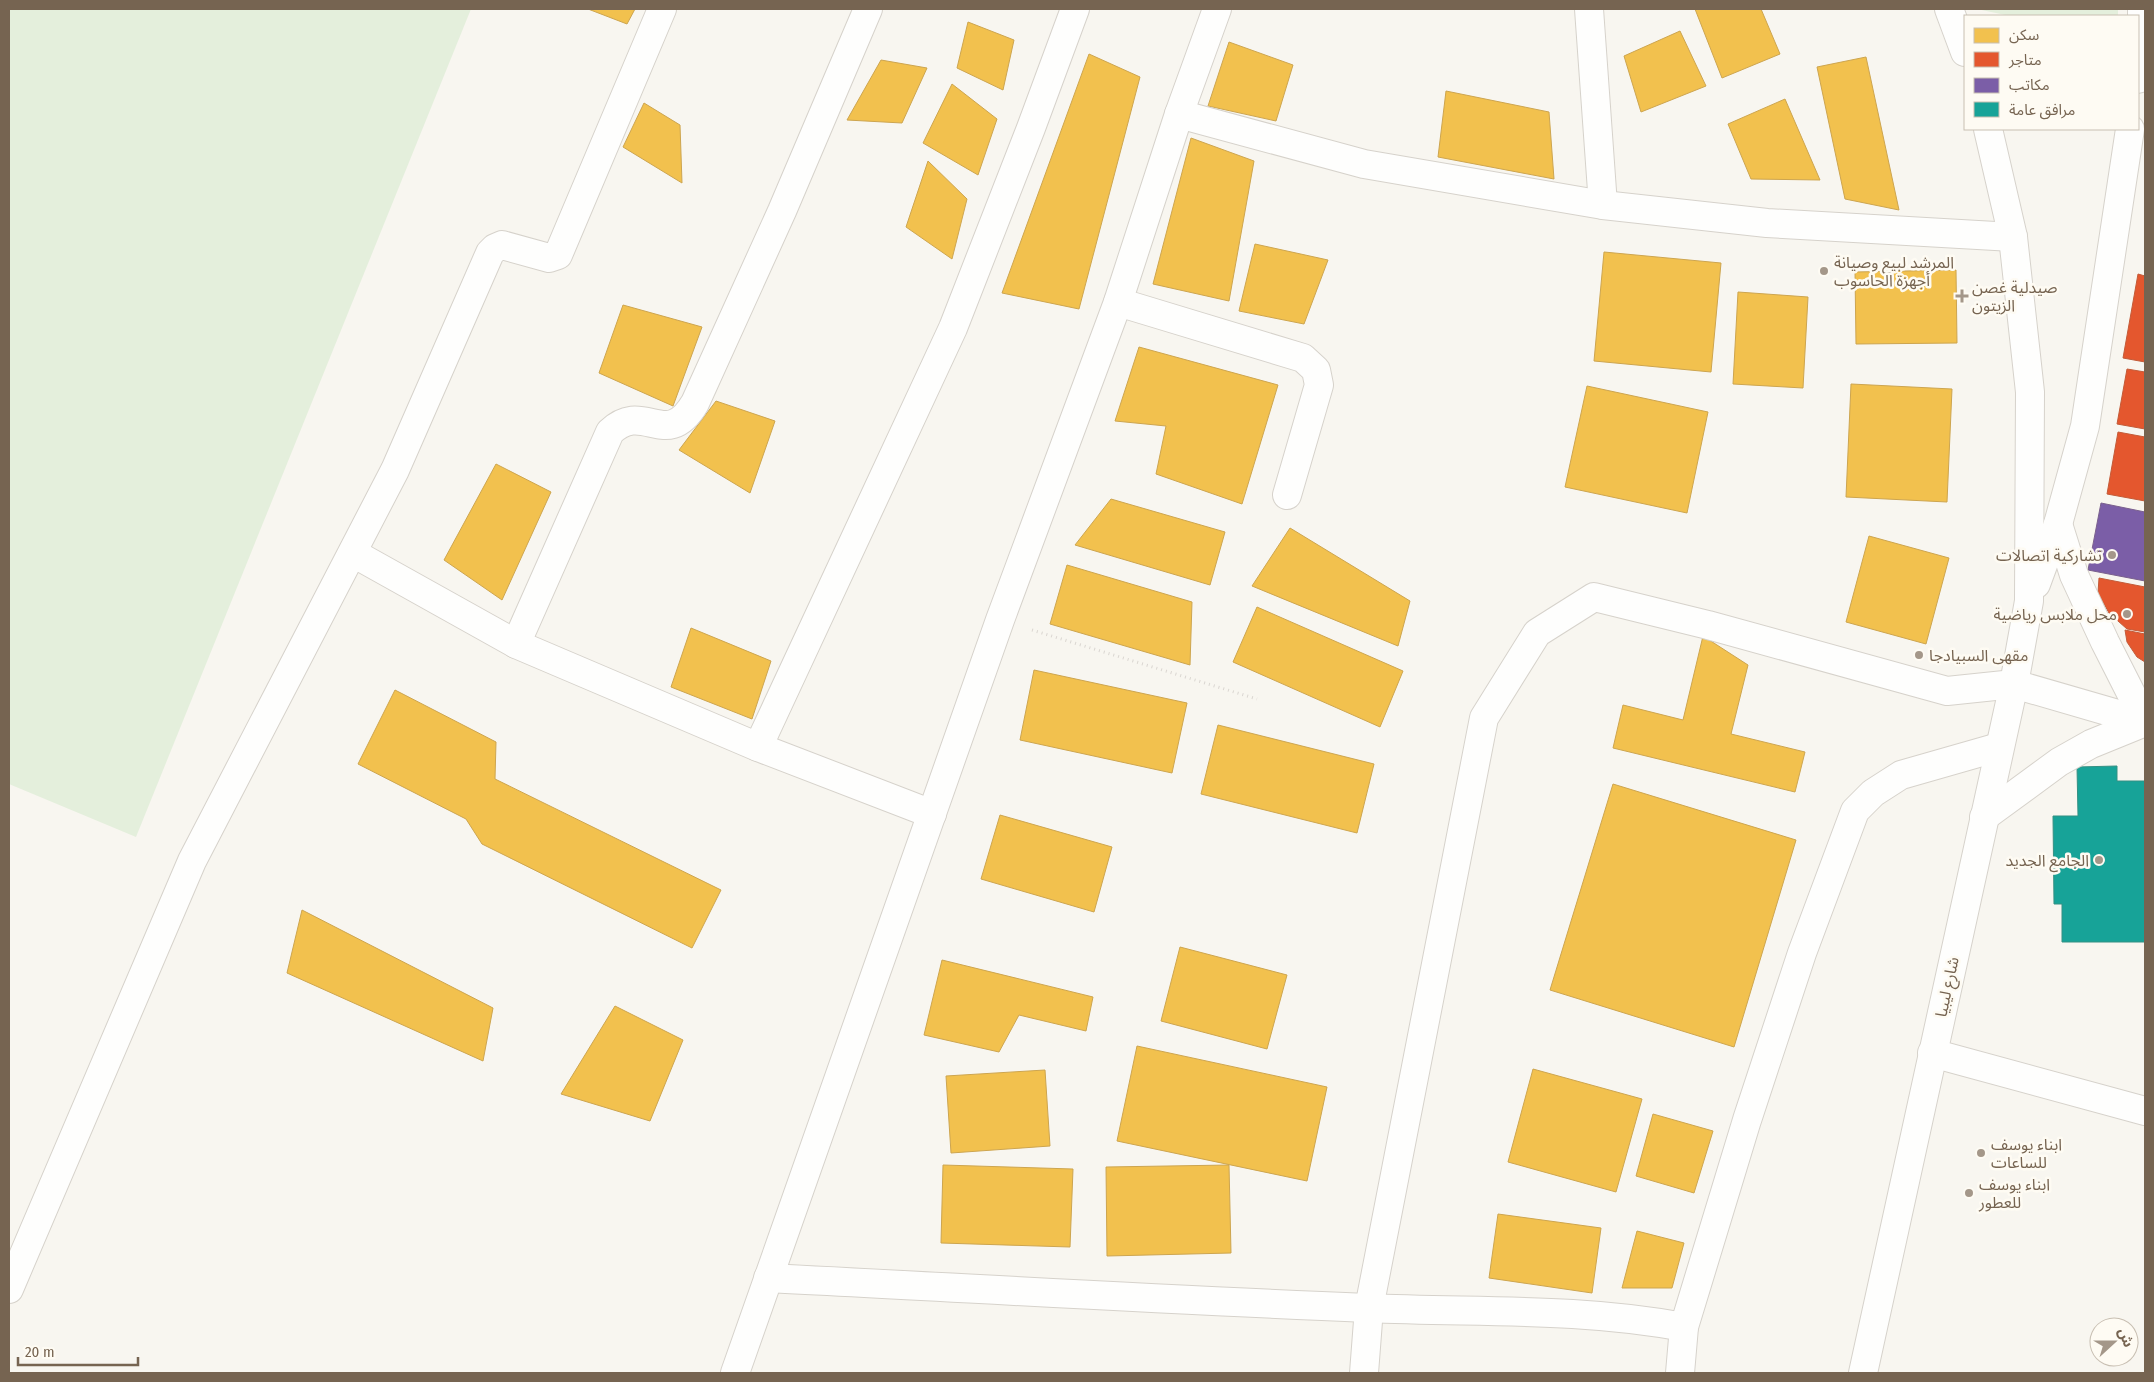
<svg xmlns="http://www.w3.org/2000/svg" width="2154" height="1382" viewBox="0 0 2154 1382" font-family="'Fira Sans Condensed','Noto Sans Arabic',sans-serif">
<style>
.green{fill:#e4efdc}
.homes{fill:#f2c14e;stroke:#cda54f}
.shops{fill:#e4572e;stroke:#c35b38}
.offices{fill:#7b5ea7;stroke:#7a608d}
.public{fill:#17a398;stroke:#349083}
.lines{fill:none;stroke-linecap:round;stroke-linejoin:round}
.minor-casing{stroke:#d6d2cb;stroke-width:30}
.tertiary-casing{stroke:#d6d2cb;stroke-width:30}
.path{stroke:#dad6d1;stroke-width:3;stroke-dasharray:1 4;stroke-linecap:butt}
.minor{stroke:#fefefd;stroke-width:28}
.tertiary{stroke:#fefefd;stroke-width:28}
.poi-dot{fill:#a49789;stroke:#fefbf3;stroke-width:2}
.labels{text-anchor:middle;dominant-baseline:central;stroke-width:5;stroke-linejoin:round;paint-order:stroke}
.poi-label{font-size:16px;fill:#766451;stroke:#fefbf3;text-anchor:start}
.street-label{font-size:16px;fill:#766451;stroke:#fefbf3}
</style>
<rect width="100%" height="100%" fill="#f8f6f0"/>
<g class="green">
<path d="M9 9H471L136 837 9 784Z"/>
<path d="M1977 9H2118V16H2010Z"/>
</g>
<g class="homes">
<path d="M588 9H635L627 24Z"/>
<path d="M1695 9H1761L1780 54 1722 78Z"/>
<path d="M968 22 1014 40 1003 90 957 68Z"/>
<path d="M1680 31 1706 86 1641 112 1624 56Z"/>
<path d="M1229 42 1293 65 1276 121 1208 106Z"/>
<path d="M1089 54 1140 77 1079 309 1002 293Z"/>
<path d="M1866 57 1899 210 1845 199 1817 67Z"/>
<path d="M881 60 927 68 902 123 847 120Z"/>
<path d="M952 84 997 119 978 175 923 143Z"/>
<path d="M1446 91 1549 112 1554 179 1438 157Z"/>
<path d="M1785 99 1820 180 1751 179 1728 124Z"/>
<path d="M644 103 680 125 682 183 623 147Z"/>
<path d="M1191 138 1254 161 1229 301 1153 284Z"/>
<path d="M928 161 967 199 952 259 906 227Z"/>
<path d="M1255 244 1328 260 1304 324 1239 311Z"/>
<path d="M1604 252 1721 263 1711 372 1594 361Z"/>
<path d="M1956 270 1957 343 1856 344 1855 272Z"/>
<path d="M1738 292 1808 297 1803 388 1733 384Z"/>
<path d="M623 305 702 327 673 406 599 373Z"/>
<path d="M1139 347 1278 385 1242 504 1156 474 1166 426 1115 421Z"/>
<path d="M1851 384 1952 389 1947 502 1846 497Z"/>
<path d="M1587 386 1708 412 1687 513 1565 487Z"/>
<path d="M716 401 775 421 750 493 679 450Z"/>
<path d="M496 464 551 492 502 600 444 560Z"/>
<path d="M1111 499 1225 532 1210 585 1075 545Z"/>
<path d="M1290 528 1410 601 1398 646 1252 586Z"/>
<path d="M1869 536 1949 558 1926 644 1846 622Z"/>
<path d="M1067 565 1192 602 1190 665 1050 624Z"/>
<path d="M1257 607 1403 671 1380 727 1233 662Z"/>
<path d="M691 628 771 661 752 719 671 687Z"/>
<path d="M1703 636 1748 665 1731 734 1805 752 1795 792 1613 748 1623 705 1683 720Z"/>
<path d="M1034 670 1187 703 1172 773 1020 740Z"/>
<path d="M395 690 496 742 495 779 721 890 692 948 482 844 466 819 358 764Z"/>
<path d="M1218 725 1374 764 1357 833 1201 794Z"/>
<path d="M1613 784 1796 840 1734 1047 1550 990Z"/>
<path d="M1000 815 1112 847 1094 912 981 879Z"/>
<path d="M302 910 493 1008 483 1061 287 973Z"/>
<path d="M1180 947 1287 975 1267 1049 1161 1021Z"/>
<path d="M942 960 1093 997 1086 1031 1019 1015 999 1052 924 1035Z"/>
<path d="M615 1006 683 1040 650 1121 561 1094Z"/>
<path d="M1137 1046 1327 1087 1307 1181 1117 1141Z"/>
<path d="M1533 1069 1642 1099 1616 1192 1508 1162Z"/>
<path d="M1045 1070 1050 1146 951 1153 946 1076Z"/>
<path d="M1653 1114 1713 1131 1694 1193 1636 1176Z"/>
<path d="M943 1165 1073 1169 1070 1247 941 1243Z"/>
<path d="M1229 1165 1231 1253 1107 1256 1106 1167Z"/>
<path d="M1498 1214 1601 1228 1592 1293 1489 1278Z"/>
<path d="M1637 1231 1684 1243 1672 1288H1622Z"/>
</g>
<g class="shops">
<path d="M2138 274 2145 276V362L2123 358Z"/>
<path d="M2127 369 2145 372V429L2117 424Z"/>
<path d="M2118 432 2145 437V501L2107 494Z"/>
<path d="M2099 578 2145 587V632L2127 629 2109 613 2098 593Z"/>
<path d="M2125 630 2145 634V662L2137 657 2127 642Z"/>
</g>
<path class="offices" d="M2101 503 2145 512V581L2088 570Z"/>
<path class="public" d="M2117 766V781H2145V942H2062V904H2054L2053 816H2078L2077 767Z"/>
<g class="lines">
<defs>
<g id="minor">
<path d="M1589 9 1603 205"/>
<path d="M1179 114 1364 164 1603 205 1767 223 2013 237"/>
<path d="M1118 302 1303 358 1316 370 1319 385 1287 495"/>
<path d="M353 553 516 644 758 747 932 814"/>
<path d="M516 644 610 432C644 399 666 452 695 403L782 211 868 9"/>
<path d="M758 747 953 328 1031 128 1075 9"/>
<path d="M1932 1053 2145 1111"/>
<path d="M768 1278C968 1288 1167 1300 1367 1308 1476 1313 1577 1307 1684 1327"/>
<path d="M9 1289 192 861 395 470 490 253 495 248 502 245 549 258 558 255 662 9"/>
<path d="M735 1373 1000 620 1118 302 1179 114 1217 9"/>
<path d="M1364 1373 1369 1308 1484 718 1537 633 1594 597 1708 625 1947 691 2014 684 2145 722"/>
<path d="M1680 1373 1684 1327 1747 1120 1802 953 1855 811 1873 793 1901 775 1999 747"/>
</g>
<g id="tertiary">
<path d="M1949 9 1965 52"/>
<path d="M2138 79 2142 52V9"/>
<path d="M2058 524 2074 575 2105 642 2145 721"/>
<path d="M2036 584 2058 524 2085 426 2130 129"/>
<path d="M1984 817 2059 762 2091 744 2145 722"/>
<path d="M1863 1373 2014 684 2029 601 2030 392 2013 237 1988 129"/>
</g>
</defs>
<use href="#minor" class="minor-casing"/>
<use href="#tertiary" class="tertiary-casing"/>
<path class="path" d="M1032 630 1257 699"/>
<use href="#minor" class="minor"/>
<use href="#tertiary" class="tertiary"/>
</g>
<g class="poi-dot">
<circle cx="1824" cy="271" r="5"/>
<path d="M1959.5 288.5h5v5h5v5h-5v5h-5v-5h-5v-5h5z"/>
<circle cx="2112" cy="555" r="5"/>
<circle cx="2127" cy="614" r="5"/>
<circle cx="1919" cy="655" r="5"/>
<circle cx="2099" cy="860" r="5"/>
<circle cx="1981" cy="1153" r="5"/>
<circle cx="1969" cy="1193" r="5"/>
</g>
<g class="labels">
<g class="poi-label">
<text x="1834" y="262">المرشد لبيع وصيانة<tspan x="1834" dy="18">أجهزة الحاسوب</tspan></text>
<text x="1972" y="287">صيدلية غصن<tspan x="1972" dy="18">الزيتون</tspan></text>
<text x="2102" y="555" text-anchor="end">تشاركية اتصالات</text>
<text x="2117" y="614" text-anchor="end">محل ملابس رياضية</text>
<text x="1929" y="655">مقهى السبيادجا</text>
<text x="2089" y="860" text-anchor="end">الجامع الجديد</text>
<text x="1991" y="1144">ابناء يوسف<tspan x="1991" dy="18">للساعات</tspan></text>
<text x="1979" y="1184">ابناء يوسف<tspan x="1979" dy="18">للعطور</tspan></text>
</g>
<g class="street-label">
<text transform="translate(1947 987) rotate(-78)">شارع ليبيا</text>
</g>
</g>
<rect width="2154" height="1382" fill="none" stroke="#766451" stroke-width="20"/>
<rect x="1964" y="15" width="175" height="115" fill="#fefbf3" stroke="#c8bfb2"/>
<rect x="1974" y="28" width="25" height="15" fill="#f2c14e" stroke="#c8bfb2"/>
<text x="2009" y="40" font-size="15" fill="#766451">سكن</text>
<rect x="1974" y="52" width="25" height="15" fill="#e4572e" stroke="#c8bfb2"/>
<text x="2009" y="65" font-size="15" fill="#766451">متاجر</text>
<rect x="1974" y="78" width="25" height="15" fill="#7b5ea7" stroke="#c8bfb2"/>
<text x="2009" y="90" font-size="15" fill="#766451">مكاتب</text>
<rect x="1974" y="102" width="25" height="15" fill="#17a398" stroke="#c8bfb2"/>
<text x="2009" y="115" font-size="15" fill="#766451">مرافق عامة</text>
<g transform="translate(2114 1342) rotate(69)"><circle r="24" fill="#fefbf3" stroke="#c8bfb2"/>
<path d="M0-4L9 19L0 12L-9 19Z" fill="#a49789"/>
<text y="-8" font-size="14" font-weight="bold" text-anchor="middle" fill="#766451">ش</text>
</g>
<path d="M18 1357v8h120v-8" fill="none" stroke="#766451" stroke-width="2.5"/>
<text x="25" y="1357" font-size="15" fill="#766451" stroke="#fefbf3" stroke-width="4" paint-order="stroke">20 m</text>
</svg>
